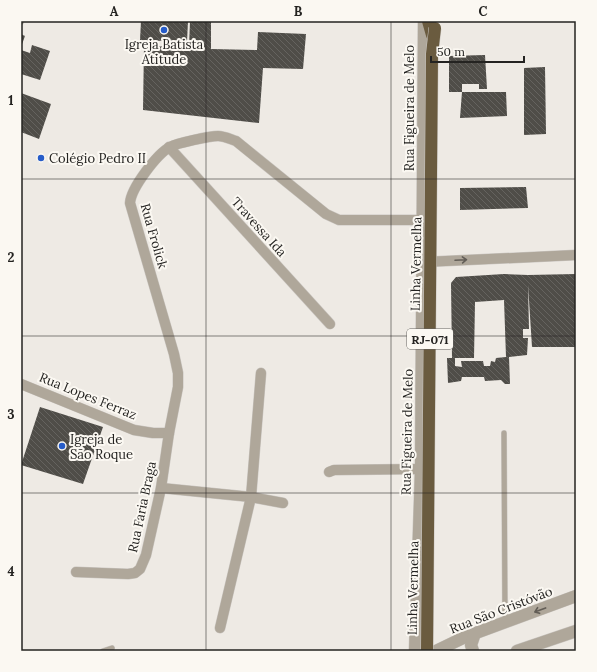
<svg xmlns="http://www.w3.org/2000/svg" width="597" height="672" viewBox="0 0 597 672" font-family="Lora,serif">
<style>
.building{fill:url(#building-back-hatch);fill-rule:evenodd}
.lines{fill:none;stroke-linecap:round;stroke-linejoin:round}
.service-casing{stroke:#cac6c1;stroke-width:6}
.minor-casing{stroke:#cac6c1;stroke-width:11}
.tertiary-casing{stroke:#cac6c1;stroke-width:13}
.motorway-casing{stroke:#cac6c1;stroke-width:13}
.service{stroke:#afa79a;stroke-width:5}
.minor{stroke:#afa79a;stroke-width:10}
.tertiary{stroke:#afa79a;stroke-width:12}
.motorway{stroke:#6a5b3f;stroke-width:12}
.motorway-bridge-casing{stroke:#cac6c1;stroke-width:13;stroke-linecap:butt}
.motorway-bridge{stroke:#6a5b3f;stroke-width:12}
.oneway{stroke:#635e57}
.grid{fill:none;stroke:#242321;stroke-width:1;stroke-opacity:0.55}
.poi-dot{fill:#265cc9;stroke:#fbf8f2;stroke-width:1.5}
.labels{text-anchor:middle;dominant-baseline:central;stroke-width:4;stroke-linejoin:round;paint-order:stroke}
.shield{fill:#fbf8f2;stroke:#646360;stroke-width:1}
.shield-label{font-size:12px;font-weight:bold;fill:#242321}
.poi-label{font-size:13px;fill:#242321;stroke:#fbf8f2;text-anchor:start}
.street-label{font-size:13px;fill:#242321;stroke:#fbf8f2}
.neatline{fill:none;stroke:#242321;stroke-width:1.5}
.grid-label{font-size:13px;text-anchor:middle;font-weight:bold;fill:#242321}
</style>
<defs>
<pattern id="building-back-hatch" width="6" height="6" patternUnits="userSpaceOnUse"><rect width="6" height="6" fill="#4f4d48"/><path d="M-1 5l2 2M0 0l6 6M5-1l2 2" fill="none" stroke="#65635f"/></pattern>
</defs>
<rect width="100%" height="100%" fill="#eeeae4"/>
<g class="building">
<path d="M141 21H188L187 42 140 40Z"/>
<path d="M190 21H211V49L257 50 258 32 306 34 303 69 263 68 259 123 143 110 144 46 189 47Z"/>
<path d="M21 34 25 36 21 47Z"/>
<path d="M32 45 50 51 40 80 21 74V50L30 53Z"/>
<path d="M485 55 487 89H479V84H462V92H449V56Z"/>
<path d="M545 67 546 134 524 135V68Z"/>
<path d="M462 92H506L507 116 460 118Z"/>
<path d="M21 93 51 104 39 139 21 132Z"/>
<path d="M526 187 528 208 460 210V188Z"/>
<path d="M504 274 528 275 576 274V347H532L528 285 529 329H523V338H528L527 355 509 357 510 384H505L501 380 485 381 484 377H462L461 381 448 383 447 358H452L451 283 456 277ZM504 300 506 357 496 358 495 362 491 361 490 366H484L483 361H461L462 367 455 366V358H474L475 302Z"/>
<path d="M40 407 103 427 83 484 21 465Z"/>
</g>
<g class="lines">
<defs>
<g id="service">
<path d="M21 22V21"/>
<path d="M504 433 505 622"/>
<path d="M103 651 112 648"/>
</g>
<g id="minor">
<path d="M169 147 330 324"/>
<path d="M424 262 576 255"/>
<path d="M21 384 134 430 153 433H169"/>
<path d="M329 472 334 470 421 469"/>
<path d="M161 488 251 497 283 503"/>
<path d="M76 572 128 574 135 573 140 569 146 555 161 488 169 433 178 387V373L174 354 130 203C131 188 157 154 170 147 177 143 210 136 218 136 224 136 230 139 236 141L326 214 339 220H423"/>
<path d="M220 628 251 497 261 373"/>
</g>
<g id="tertiary">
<path d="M415 651 421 469 424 21"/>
<path d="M436 651 465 637 576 596"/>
<path d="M473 651 471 645 475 633"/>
<path d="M517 651 576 631"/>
</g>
<path id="motorway" d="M428 21 432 35"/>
</defs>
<use href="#service" class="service-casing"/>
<use href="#minor" class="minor-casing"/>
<use href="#tertiary" class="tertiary-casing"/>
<use href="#motorway" class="motorway-casing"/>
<use href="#service" class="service"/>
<use href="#minor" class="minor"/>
<use href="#tertiary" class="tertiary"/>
<use href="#motorway" class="motorway"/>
<defs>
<path id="motorway-bridge" d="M427 651 432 54 435 28"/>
</defs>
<use href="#motorway-bridge" class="motorway-bridge-casing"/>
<use href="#motorway-bridge" class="motorway-bridge"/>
</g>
<defs><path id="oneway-shaft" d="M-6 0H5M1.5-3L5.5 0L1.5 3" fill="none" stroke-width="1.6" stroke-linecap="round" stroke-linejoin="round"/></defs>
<g class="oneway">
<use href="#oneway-shaft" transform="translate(461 260) rotate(-3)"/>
<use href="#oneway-shaft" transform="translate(540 610) rotate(160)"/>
</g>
<path class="grid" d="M206 21V651M391 21V651M21 179H576M21 336H576M21 493H576"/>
<g class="poi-dot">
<circle cx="164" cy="30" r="4"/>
<circle cx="41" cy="158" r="4"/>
<circle cx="62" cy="446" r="4"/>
</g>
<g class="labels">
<rect class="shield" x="407" y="329" width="46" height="20" rx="3"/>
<g class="shield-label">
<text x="430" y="339">RJ-071</text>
</g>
<g class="poi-label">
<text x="164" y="44" text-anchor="middle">Igreja Batista<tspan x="164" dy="15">Atitude</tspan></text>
<text x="49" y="158">Colégio Pedro II</text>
<text x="70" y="439">Igreja de<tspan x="70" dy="15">São Roque</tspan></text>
</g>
<g class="street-label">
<text transform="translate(409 108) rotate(-90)">Rua Figueira de Melo</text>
<text transform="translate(259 227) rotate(48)">Travessa Ida</text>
<text transform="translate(154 236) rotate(74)">Rua Frolick</text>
<text transform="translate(416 264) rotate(-89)">Linha Vermelha</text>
<text transform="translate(88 396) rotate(22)">Rua Lopes Ferraz</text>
<text transform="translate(407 432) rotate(-89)">Rua Figueira de Melo</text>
<text transform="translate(142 507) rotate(-78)">Rua Faria Braga</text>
<text transform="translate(413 588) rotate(-89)">Linha Vermelha</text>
<text transform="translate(501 610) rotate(-21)">Rua São Cristóvão</text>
</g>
</g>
<rect width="597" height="672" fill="none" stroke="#fbf8f2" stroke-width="44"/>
<path d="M431 56v6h93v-6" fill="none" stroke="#242321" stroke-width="2"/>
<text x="437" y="56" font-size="12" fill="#242321" stroke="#fbf8f2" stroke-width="3" paint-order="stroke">50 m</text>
<rect x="22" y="22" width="553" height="628" class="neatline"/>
<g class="grid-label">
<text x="114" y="16">A</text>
<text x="298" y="16">B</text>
<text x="483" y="16">C</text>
<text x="11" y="105">1</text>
<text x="11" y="262">2</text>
<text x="11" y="419">3</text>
<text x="11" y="576">4</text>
</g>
</svg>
